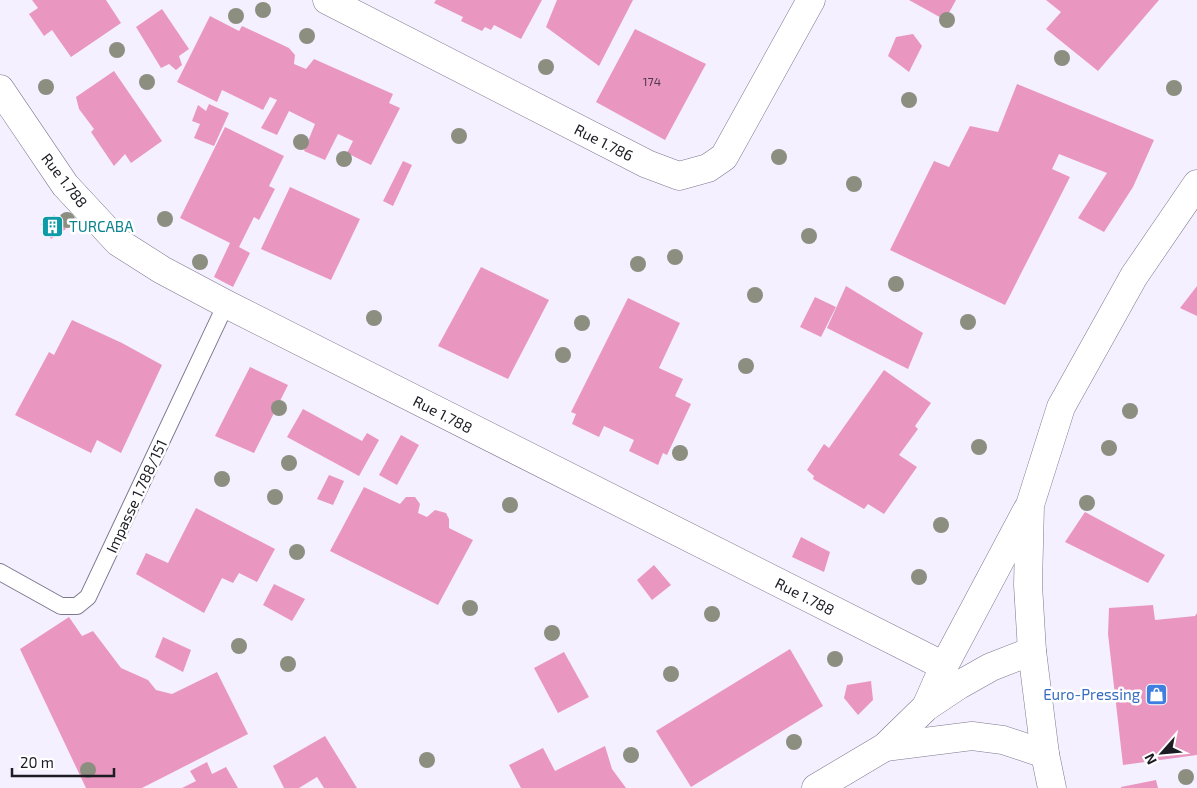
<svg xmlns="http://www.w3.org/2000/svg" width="1197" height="788" viewBox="0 0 1197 788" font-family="'Exo 2',sans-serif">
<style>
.building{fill:#e997c0}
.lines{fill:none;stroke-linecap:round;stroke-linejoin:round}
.service-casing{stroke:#7d778d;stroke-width:18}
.minor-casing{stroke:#7d778d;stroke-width:29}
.tertiary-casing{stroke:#7d778d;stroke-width:29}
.secondary-casing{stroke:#7d778d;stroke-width:29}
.service{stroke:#fff;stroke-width:16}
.minor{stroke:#fff;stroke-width:28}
.tertiary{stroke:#fff;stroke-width:28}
.secondary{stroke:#fff;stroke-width:28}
.tree{fill:#8c8e80}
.labels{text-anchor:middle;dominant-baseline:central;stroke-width:5;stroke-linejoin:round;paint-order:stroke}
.number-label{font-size:12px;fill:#503a4a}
.street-label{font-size:15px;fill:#1d1b23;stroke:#fff}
.culture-label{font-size:15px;fill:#0d838f;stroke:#fff;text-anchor:start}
.shop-label{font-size:15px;fill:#366cbe;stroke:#fff;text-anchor:end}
</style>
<rect width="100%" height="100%" fill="#f4f0ff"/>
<g class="building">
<path d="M32 0H106L121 23 71 57 52 30 44 36 29 14 38 8Z"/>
<path d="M436 0H542L521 39 494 25 491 30 485 27 482 31 461 21 463 17 434 3Z"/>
<path d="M557 0H633L599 66 546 27Z"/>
<path d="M909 0H956L945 20Z"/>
<path d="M1046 0H1159L1098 71 1046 29 1061 12Z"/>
<path d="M162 9 189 49 179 56 182 65 176 70 169 64 161 68 136 27Z"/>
<path d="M210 16 239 31 242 26 289 48 295 55 294 64 306 69 314 59 393 94 389 103 400 108 371 165 347 153 353 141 338 134 325 160 304 151 315 124 289 111 277 135 261 128 277 100 270 97 263 110 222 90 217 102 177 82Z"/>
<path d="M635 29 706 64 665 140 596 102Z"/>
<path d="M913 34 922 46 909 72 888 56 896 37Z"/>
<path d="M114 71 162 141 131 163 125 154 114 166 91 132 94 129 79 109 76 97Z"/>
<path d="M1017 84 1154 140 1133 187 1104 232 1078 218 1107 173 1059 154 1052 169 1070 177 1005 305 890 250 934 161 949 167 970 126 998 132Z"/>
<path d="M209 104 229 113 214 146 194 138 200 124 192 121 198 105 206 111Z"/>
<path d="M225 127 284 156 269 186 275 189 259 220 254 217 239 247 250 253 233 287 214 277 230 243 180 218Z"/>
<path d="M403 161 412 165 393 206 383 201Z"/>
<path d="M290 187 360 219 331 280 261 249Z"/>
<path d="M54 215 66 229 51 239 41 224Z"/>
<path d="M481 267 549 300 508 379 438 346Z"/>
<path d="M846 286 923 333 908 369 827 328Z"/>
<path d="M1197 286V316L1180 308Z"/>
<path d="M815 297 836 307 821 337 800 327Z"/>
<path d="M628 298 680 323 659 368 683 379 675 396 691 404 667 455 663 453 658 465 629 451 634 440 604 426 599 437 572 424 576 414 571 412Z"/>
<path d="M72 320 122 343 162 365 121 453 97 440 91 453 15 415 49 352 54 355Z"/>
<path d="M250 367 288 385 254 453 215 436Z"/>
<path d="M884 370 931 403 915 426 918 429 899 455 917 467 884 514 868 504 864 509 813 479 814 476 807 470 824 444 829 448Z"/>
<path d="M303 409 362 441 367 433 379 440 359 476 287 437Z"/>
<path d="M401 435 419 445 397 485 379 475Z"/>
<path d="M329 475 344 481 333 505 317 499Z"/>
<path d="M364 487 400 504 406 497H415L420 504 418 513 427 517 435 510 446 513 449 519V528L473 540 438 605 330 551Z"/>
<path d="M196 508 275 549 257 582 239 573 233 583 222 578 204 613 136 574 146 553 168 563Z"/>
<path d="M1085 512 1165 555 1148 583 1065 542Z"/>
<path d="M801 537 830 552 824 572 792 557Z"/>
<path d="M654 565 671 585 652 600 637 580Z"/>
<path d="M274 584 305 599 292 621 263 605Z"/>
<path d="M1153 605 1155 620 1195 616 1197 613V755L1123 765 1108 634 1109 608Z"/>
<path d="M69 617 82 636 93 631 121 668 148 680 156 690 172 694 217 672 248 734 142 788H86L20 649Z"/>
<path d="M163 637 191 650 183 672 155 657Z"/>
<path d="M790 649 823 706 691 787 656 731Z"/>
<path d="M564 652 589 697 558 713 534 668Z"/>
<path d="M871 681 873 700 858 715 844 698 847 685Z"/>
<path d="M325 736 357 788H324L317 777 299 788H284L273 766Z"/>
<path d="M605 746 612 769 626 788H521L509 765 543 748 555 771Z"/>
<path d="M207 762 212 774 226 767 238 788H182L196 781 190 771Z"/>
<path d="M1156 780 1158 788H1121V787Z"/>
</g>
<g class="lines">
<defs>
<path id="service" d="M0 572 61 606H77L88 597 226 304"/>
<g id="minor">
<path d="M327 0 647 164 679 176 708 168 724 157 811 0"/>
<path d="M0 89 65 185 118 242 162 270 226 304 944 666"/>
</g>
<g id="tertiary">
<path d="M885 747 972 736 1003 740 1045 754"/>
<path d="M816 788 885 747 926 707 959 685 991 667 1032 651"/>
</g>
<g id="secondary">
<path d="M926 707 944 666 1027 510"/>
<path d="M1052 788 1045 754 1032 651 1028 585 1030 505 1061 407 1134 276 1197 184"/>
</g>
</defs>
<use href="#service" class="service-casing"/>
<use href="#minor" class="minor-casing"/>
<use href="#tertiary" class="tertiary-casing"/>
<use href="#secondary" class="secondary-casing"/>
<use href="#service" class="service"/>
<use href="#minor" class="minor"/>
<use href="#tertiary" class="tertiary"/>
<use href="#secondary" class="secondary"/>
</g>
<g class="tree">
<circle cx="263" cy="10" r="8"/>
<circle cx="236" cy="16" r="8"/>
<circle cx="947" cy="20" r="8"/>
<circle cx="307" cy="36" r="8"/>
<circle cx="117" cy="50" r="8"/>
<circle cx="1062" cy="58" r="8"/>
<circle cx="546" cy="67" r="8"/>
<circle cx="147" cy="82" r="8"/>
<circle cx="46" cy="87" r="8"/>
<circle cx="1174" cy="88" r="8"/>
<circle cx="909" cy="100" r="8"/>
<circle cx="459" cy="136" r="8"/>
<circle cx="301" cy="142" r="8"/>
<circle cx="779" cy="157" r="8"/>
<circle cx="344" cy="159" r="8"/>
<circle cx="854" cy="184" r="8"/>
<circle cx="165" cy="219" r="8"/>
<circle cx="67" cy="220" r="8"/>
<circle cx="809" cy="236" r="8"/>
<circle cx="675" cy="257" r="8"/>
<circle cx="200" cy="262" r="8"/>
<circle cx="638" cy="264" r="8"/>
<circle cx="896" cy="284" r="8"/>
<circle cx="755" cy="295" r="8"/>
<circle cx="374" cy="318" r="8"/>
<circle cx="968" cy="322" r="8"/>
<circle cx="582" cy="323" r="8"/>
<circle cx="563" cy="355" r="8"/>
<circle cx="746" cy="366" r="8"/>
<circle cx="279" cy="408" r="8"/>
<circle cx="1130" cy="411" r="8"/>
<circle cx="979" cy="447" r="8"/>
<circle cx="1109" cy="448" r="8"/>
<circle cx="680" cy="453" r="8"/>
<circle cx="289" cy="463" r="8"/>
<circle cx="222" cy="479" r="8"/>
<circle cx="275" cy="497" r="8"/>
<circle cx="1087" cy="503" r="8"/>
<circle cx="510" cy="505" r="8"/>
<circle cx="941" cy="525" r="8"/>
<circle cx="297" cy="552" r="8"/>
<circle cx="919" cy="577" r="8"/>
<circle cx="470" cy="608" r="8"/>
<circle cx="712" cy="614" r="8"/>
<circle cx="552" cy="633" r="8"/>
<circle cx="239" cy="646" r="8"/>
<circle cx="835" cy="659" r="8"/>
<circle cx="288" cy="664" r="8"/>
<circle cx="671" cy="674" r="8"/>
<circle cx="794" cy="742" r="8"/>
<circle cx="631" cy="755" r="8"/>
<circle cx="427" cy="760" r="8"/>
<circle cx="88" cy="770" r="8"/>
<circle cx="1186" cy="777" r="8"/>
</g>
<defs>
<symbol id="building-square" viewBox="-11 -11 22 22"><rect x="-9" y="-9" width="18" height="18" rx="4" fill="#0f9aa8" stroke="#fff"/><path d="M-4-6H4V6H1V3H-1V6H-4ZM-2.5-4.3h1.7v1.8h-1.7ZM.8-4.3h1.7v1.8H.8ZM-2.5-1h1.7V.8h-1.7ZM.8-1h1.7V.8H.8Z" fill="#fff"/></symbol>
<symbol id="shop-square" viewBox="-11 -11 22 22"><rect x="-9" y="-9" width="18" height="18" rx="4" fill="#3f7fe0" stroke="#fff"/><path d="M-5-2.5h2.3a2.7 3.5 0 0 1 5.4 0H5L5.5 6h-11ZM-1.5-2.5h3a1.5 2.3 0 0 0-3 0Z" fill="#fff"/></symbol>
</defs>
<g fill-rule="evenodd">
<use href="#building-square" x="40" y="214" width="25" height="25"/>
<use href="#shop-square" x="1144" y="682" width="25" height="25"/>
</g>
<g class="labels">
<g class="number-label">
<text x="652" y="81">174</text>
</g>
<g class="street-label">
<text transform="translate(604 142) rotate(27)">Rue 1.786</text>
<text transform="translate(65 180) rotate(52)">Rue 1.788</text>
<text transform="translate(443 414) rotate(27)">Rue 1.788</text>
<text transform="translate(136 496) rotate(-65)">Impasse 1.788/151</text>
<text transform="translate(805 596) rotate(27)">Rue 1.788</text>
</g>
<g class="culture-label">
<text x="69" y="226">TURCABA</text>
</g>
<g class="shop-label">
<text x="1140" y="694">Euro-Pressing</text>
</g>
</g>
<g transform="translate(1162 753) rotate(243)" stroke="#ffffff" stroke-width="4" paint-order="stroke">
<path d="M0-4L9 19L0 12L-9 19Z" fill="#1d1b23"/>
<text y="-8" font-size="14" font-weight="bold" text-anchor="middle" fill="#1d1b23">N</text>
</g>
<path d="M12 768v8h102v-8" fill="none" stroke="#1d1b23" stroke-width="2.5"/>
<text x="20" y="768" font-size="15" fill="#1d1b23" stroke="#ffffff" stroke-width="4" paint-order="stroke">20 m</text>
</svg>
